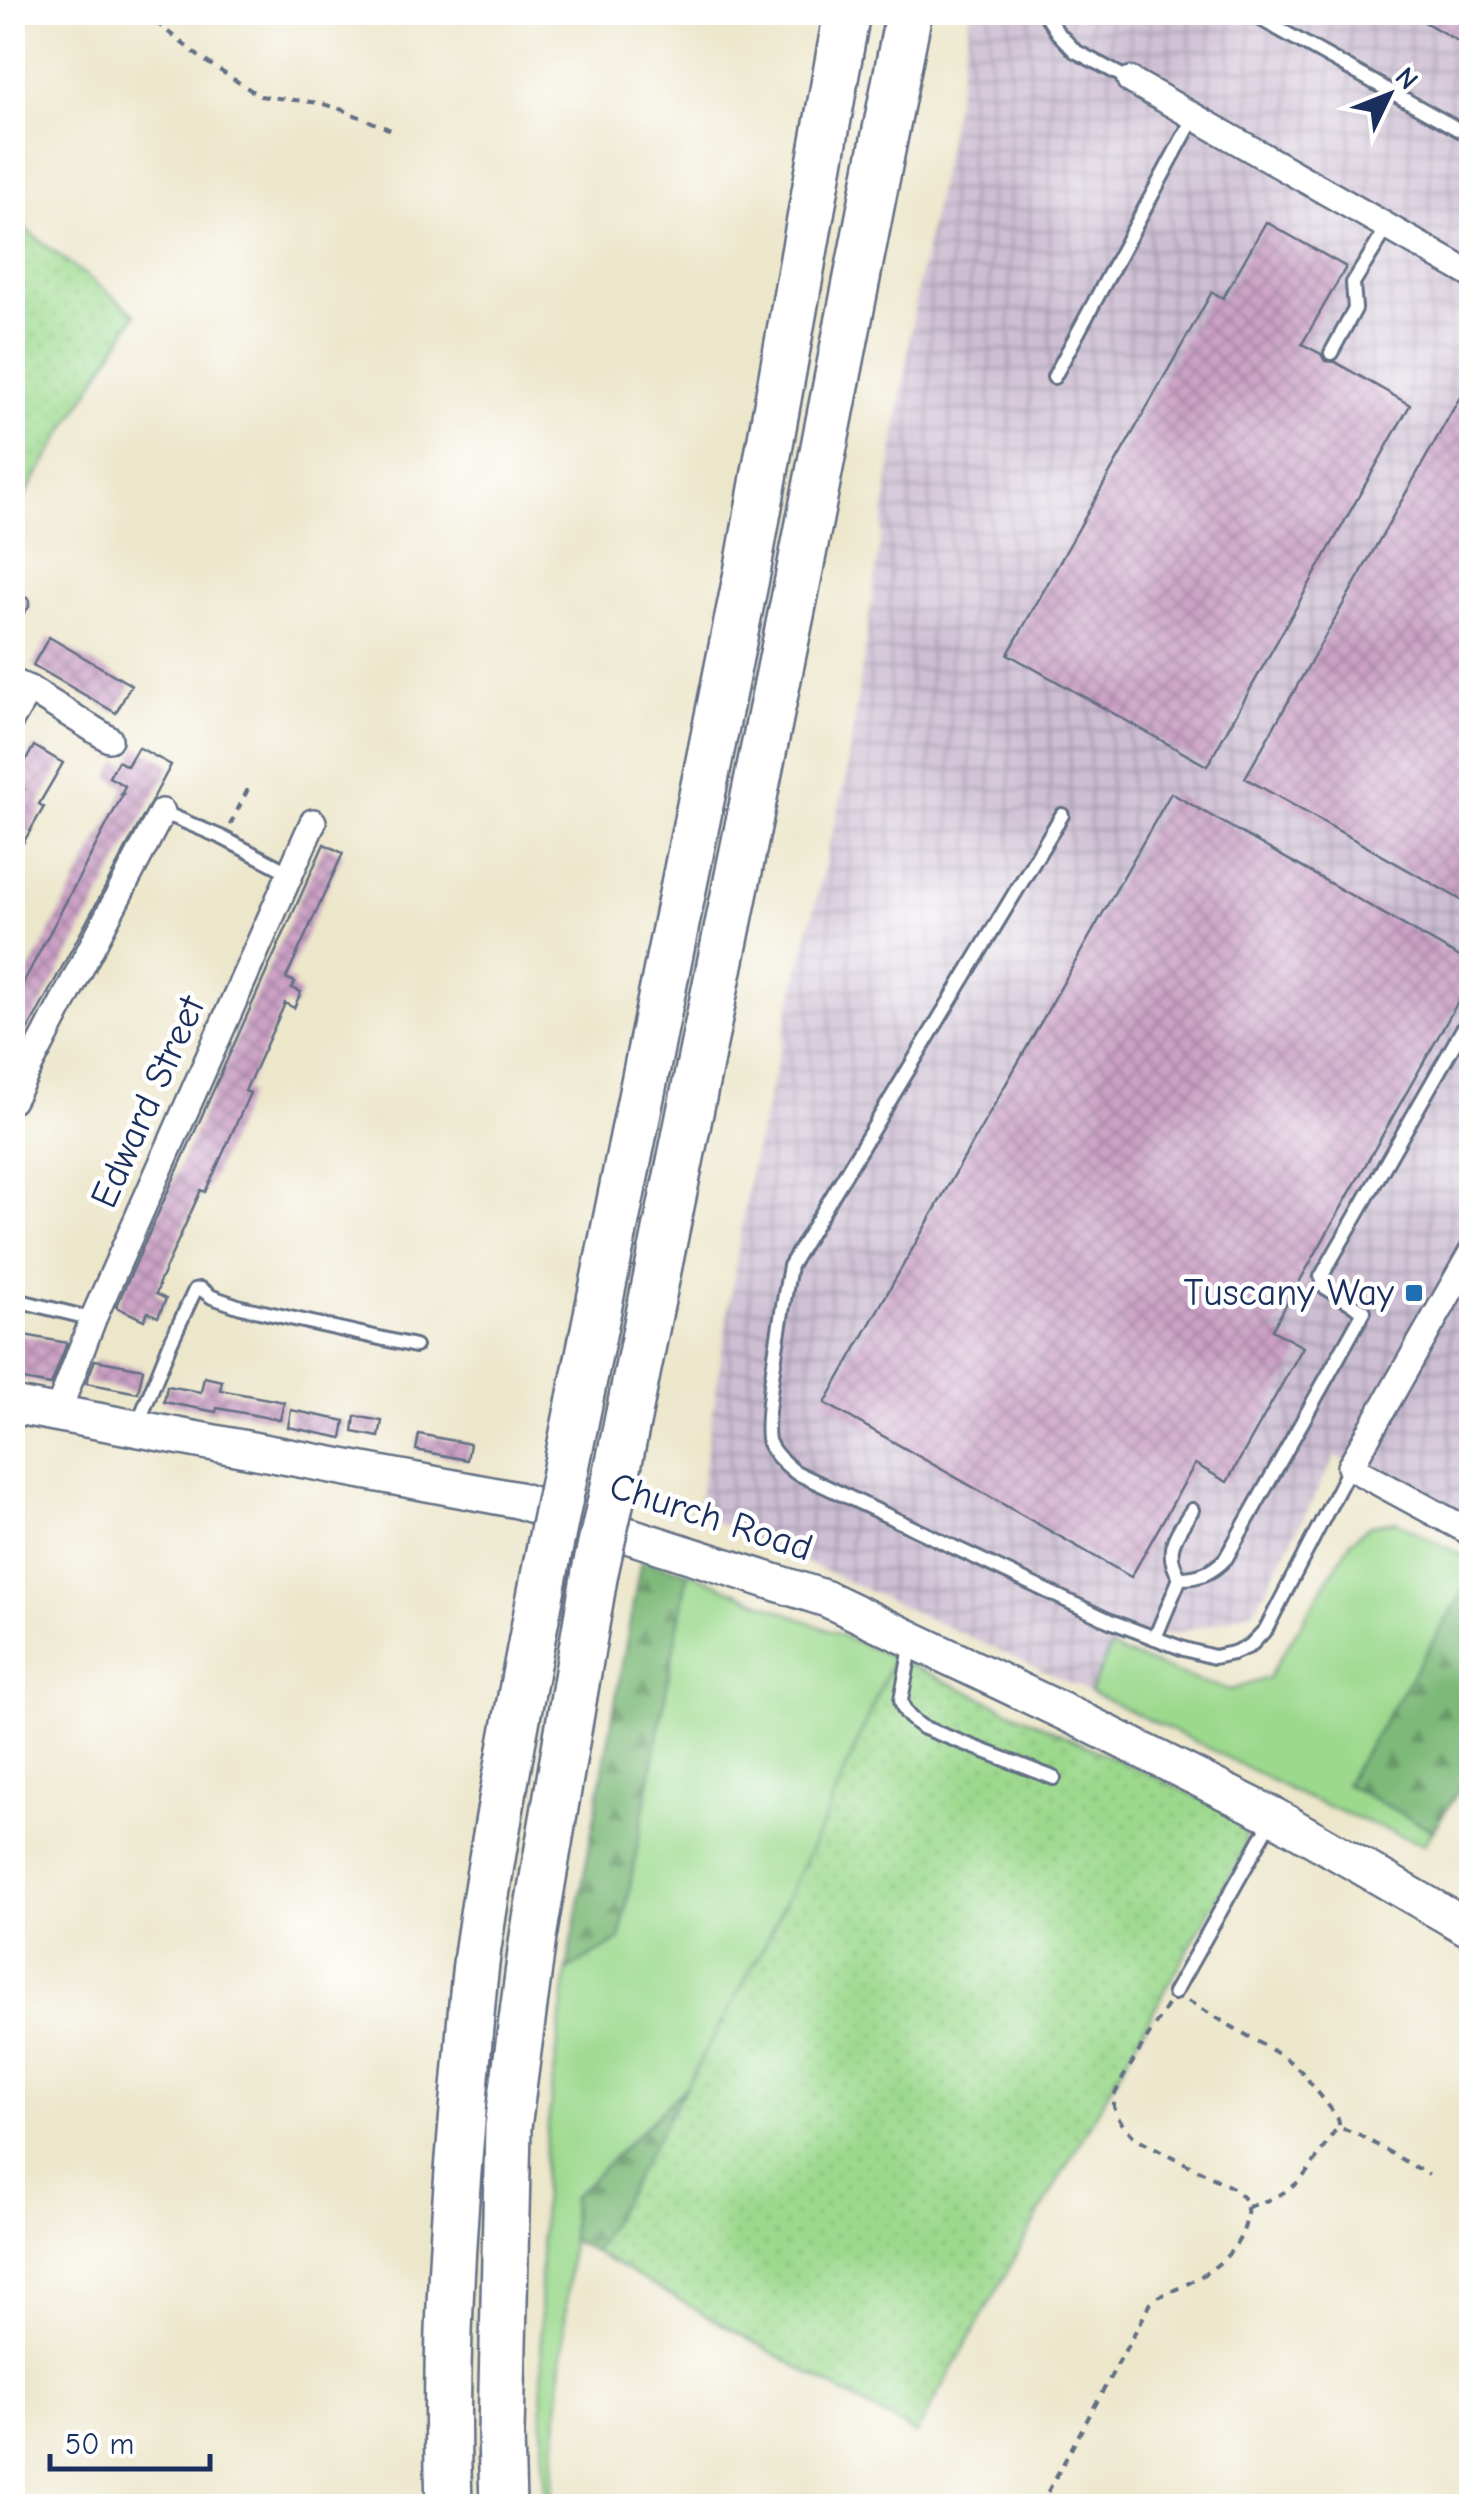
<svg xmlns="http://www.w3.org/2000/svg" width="1484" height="2519" viewBox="0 0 1484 2519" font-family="'Comic Neue',sans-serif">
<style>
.industrial{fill:url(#industrial-grid)}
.green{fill:#9cd98d;stroke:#5c8476;stroke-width:2.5}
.forest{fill:url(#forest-firs);stroke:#4c746b;stroke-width:2.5}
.park{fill:url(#park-dots);stroke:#5c8476;stroke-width:2.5}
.building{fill:url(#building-cross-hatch)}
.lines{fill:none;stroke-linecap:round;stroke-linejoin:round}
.lane-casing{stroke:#646f84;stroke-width:18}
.street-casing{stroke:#646f84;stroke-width:30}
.secondary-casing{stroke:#646f84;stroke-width:40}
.highway-casing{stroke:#646f84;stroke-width:50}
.path{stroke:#646f84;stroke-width:4;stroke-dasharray:8 8;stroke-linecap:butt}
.lane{stroke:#fff;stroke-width:12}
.street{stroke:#fff;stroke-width:25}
.secondary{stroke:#fff;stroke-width:35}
.highway{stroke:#fff;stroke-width:45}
.highway-bridge-casing{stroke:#646f84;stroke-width:50;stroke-linecap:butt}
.highway-bridge{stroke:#fff;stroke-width:45}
.poi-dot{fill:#1f6fb2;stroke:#fff;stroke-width:4}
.labels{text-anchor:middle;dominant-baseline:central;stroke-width:9;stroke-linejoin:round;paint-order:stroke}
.street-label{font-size:38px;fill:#1b2f5e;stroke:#fff}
.poi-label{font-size:38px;fill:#1b2f5e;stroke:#fff;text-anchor:end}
</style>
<defs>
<pattern id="industrial-grid" width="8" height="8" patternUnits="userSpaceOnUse" patternTransform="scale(2.5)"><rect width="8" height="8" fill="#cdbed2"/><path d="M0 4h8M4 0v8" fill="none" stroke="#a69bae"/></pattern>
<pattern id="forest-firs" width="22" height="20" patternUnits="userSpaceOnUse" patternTransform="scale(2.5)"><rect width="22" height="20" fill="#7db978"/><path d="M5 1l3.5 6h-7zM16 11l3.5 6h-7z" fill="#669766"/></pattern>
<pattern id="park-dots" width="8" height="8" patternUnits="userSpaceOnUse" patternTransform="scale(2.5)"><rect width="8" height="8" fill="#9cd98d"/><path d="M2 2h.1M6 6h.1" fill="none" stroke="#86bb7c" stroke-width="1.8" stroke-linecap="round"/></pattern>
<pattern id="building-cross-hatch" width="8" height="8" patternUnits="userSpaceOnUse" patternTransform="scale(2.5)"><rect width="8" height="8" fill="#cca2c6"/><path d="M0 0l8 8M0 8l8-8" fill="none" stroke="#a584a4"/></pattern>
</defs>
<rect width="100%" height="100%" fill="#fff"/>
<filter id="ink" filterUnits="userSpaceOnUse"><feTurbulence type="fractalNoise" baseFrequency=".01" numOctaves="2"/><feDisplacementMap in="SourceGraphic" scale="20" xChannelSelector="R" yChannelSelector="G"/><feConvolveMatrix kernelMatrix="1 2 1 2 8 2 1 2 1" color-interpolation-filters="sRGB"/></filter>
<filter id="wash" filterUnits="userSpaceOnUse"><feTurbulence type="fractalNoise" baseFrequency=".0048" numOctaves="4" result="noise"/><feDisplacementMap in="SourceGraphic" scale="40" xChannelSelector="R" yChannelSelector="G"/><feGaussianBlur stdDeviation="2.25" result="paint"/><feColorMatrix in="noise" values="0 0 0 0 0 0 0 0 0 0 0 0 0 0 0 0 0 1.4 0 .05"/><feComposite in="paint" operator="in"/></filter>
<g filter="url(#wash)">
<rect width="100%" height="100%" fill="#ece6ca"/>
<path class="industrial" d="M971 13H1471V1533L1336 1456 1255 1609 1213 1624 1111 1648 1090 1692 697 1513 750 1172 846 777 918 283 948 140Z"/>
<g class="green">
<path d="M1396 1521 1471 1560V1587H1467L1345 1784 1433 1830 1424 1845 1302 1796 1198 1743 1090 1692 1110 1648 1198 1681 1230 1690 1268 1678 1351 1541 1370 1525Z"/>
<path d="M688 1572 893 1657 828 1813 766 1942 687 2086 572 2198 571 2240 551 2506H545L540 2287 544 2157 567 1970 620 1940Z"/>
</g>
<g class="forest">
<path d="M641 1560 688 1572 620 1940 567 1970Z"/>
<path d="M1467 1586 1472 1587 1471 1771 1433 1830 1345 1784Z"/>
<path d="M687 2086 594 2252 571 2240 572 2198Z"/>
</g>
<g class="park">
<path d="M13 220 136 314 13 515Z"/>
<path d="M893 1657 1246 1819 1244 1850 916 2434 594 2252 762 1950 828 1813Z"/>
</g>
<g id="blocks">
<g class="building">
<path d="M1407 12H1472V49Z"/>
<path d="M1266 222 1346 267 1302 344 1321 354 1325 361 1335 362 1410 405 1207 766 1008 654 1212 292 1223 298Z"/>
<path d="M1472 376V906L1245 778Z"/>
<path d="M12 586 29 600V607L12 626Z"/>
<path d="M49 637 131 685 116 713 33 665Z"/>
<path d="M34 746 63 763 39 804 44 807 12 862V810L24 789 13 783Z"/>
<path d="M138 747 171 765 12 1060V1004L123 794H121L125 786 109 777 118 761 127 766Z"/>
<path d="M1171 793 1472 964V977L1272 1330 1303 1347 1227 1482 1195 1464 1131 1577 825 1403Z"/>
<path d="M324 844 343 853 286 978 295 982 292 988 301 992 294 1008 285 1003 282 1010 245 1091 250 1093 215 1171 205 1192 201 1190 158 1285 159 1286 156 1294 166 1299 158 1317 148 1312 144 1320 116 1307Z"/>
<path d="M19 1334 67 1343 51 1385 12 1378V1345H17Z"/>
<path d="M95 1360 143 1369 138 1393 86 1383Z"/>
<path d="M204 1377 222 1381 220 1390 284 1402 280 1420 217 1408 216 1412 164 1402 167 1386 201 1392Z"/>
<path d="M291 1410 345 1421 342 1438 288 1427Z"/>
<path d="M355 1416 382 1421 379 1437 353 1432Z"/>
<path d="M419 1434 470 1444 467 1460 416 1450Z"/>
</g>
</g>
</g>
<g filter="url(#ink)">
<use href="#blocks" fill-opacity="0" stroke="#646f84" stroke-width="2.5"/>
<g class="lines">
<defs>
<g id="lane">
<path d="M1044 12 1057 32 1075 51 1130 80"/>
<path d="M1248 12 1472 137"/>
<path d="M1331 353 1355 309 1353 283 1387 228"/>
<path d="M1054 377 1194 117"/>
<path d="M162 812 223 838 290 873"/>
<path d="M1062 815 790 1266C785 1295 761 1424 769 1443 775 1456 785 1463 795 1472L1110 1621 1184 1649 1214 1657 1233 1653 1250 1646 1266 1629 1350 1467"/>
<path d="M12 1299 93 1319"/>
<path d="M137 1426 170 1344 195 1290 201 1289 212 1297 241 1307 415 1346"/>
<path d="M1180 1578C1162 1550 1176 1535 1192 1510"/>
<path d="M1155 1638 1180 1578C1199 1578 1212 1573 1226 1558L1364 1311 1323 1286 1321 1277 1472 1013"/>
<path d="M912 1642 901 1700C904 1714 911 1719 922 1727L1054 1778"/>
<path d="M1174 1993 1273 1818"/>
</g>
<g id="street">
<path d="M1130 80 1472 275"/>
<path d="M13 682 29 689 109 739"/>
<path d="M12 718 29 689"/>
<path d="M12 1100 162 812"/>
<path d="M1472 1252 1350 1467 1472 1533"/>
<path d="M57 1414 93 1319 313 822"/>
</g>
<path id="secondary" d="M12 1405 518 1500 827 1599 1081 1720 1274 1816 1472 1930"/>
<g id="highway">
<path d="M565 1473 747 573 847 12"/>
<path d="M615 1482 795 595 909 12"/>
<path d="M449 2506C444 2370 452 2234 464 2099 469 2049 471 1998 478 1948 497 1818 522 1690 547 1561"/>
<path d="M503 2506 501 2433 508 2127 533 1937 595 1572"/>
</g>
</defs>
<use href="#lane" class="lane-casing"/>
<use href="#street" class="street-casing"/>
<use href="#secondary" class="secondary-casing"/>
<use href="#highway" class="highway-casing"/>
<g class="path">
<path d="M143 12 202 59 260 96 320 103 343 110 391 130"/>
<path d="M230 825 248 789"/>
<path d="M1188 2001 1284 2057 1301 2071 1331 2109 1338 2119 1340 2128"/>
<path d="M1248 2207C1302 2190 1304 2177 1334 2132L1340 2128 1356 2133 1429 2175"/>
<path d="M1040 2506 1151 2303 1157 2297C1192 2284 1238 2261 1246 2221 1248 2213 1248 2205 1243 2198 1240 2194 1235 2191 1231 2187L1134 2137 1120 2121 1114 2107V2096L1123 2078 1167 2005"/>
</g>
<use href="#lane" class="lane"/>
<use href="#street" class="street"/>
<use href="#secondary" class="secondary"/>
<use href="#highway" class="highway"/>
<defs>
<g id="highway-bridge">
<path d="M547 1561 565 1473"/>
<path d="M595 1572 615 1482"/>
</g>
</defs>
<use href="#highway-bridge" class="highway-bridge-casing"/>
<use href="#highway-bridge" class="highway-bridge"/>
</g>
</g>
<rect class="poi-dot" x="1404" y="1283" width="20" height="20" rx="5"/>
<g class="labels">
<g class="street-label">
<text transform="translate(148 1102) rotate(-66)">Edward Street</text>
<text transform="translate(711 1517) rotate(18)">Church Road</text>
</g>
<g class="poi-label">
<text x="1394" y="1293">Tuscany Way</text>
</g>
</g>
<rect width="1484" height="2519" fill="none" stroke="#fff" stroke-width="50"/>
<g transform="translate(1389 95) rotate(47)" stroke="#ffffff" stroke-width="8" paint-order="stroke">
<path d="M0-8L18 38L0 25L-18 38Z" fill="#1b2f5e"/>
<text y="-15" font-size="28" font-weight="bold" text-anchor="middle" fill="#1b2f5e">N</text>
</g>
<path d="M50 2454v15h160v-15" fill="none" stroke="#1b2f5e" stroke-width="5"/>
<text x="65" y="2454" font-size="30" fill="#1b2f5e" stroke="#ffffff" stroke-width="8" paint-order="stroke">50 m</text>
</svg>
